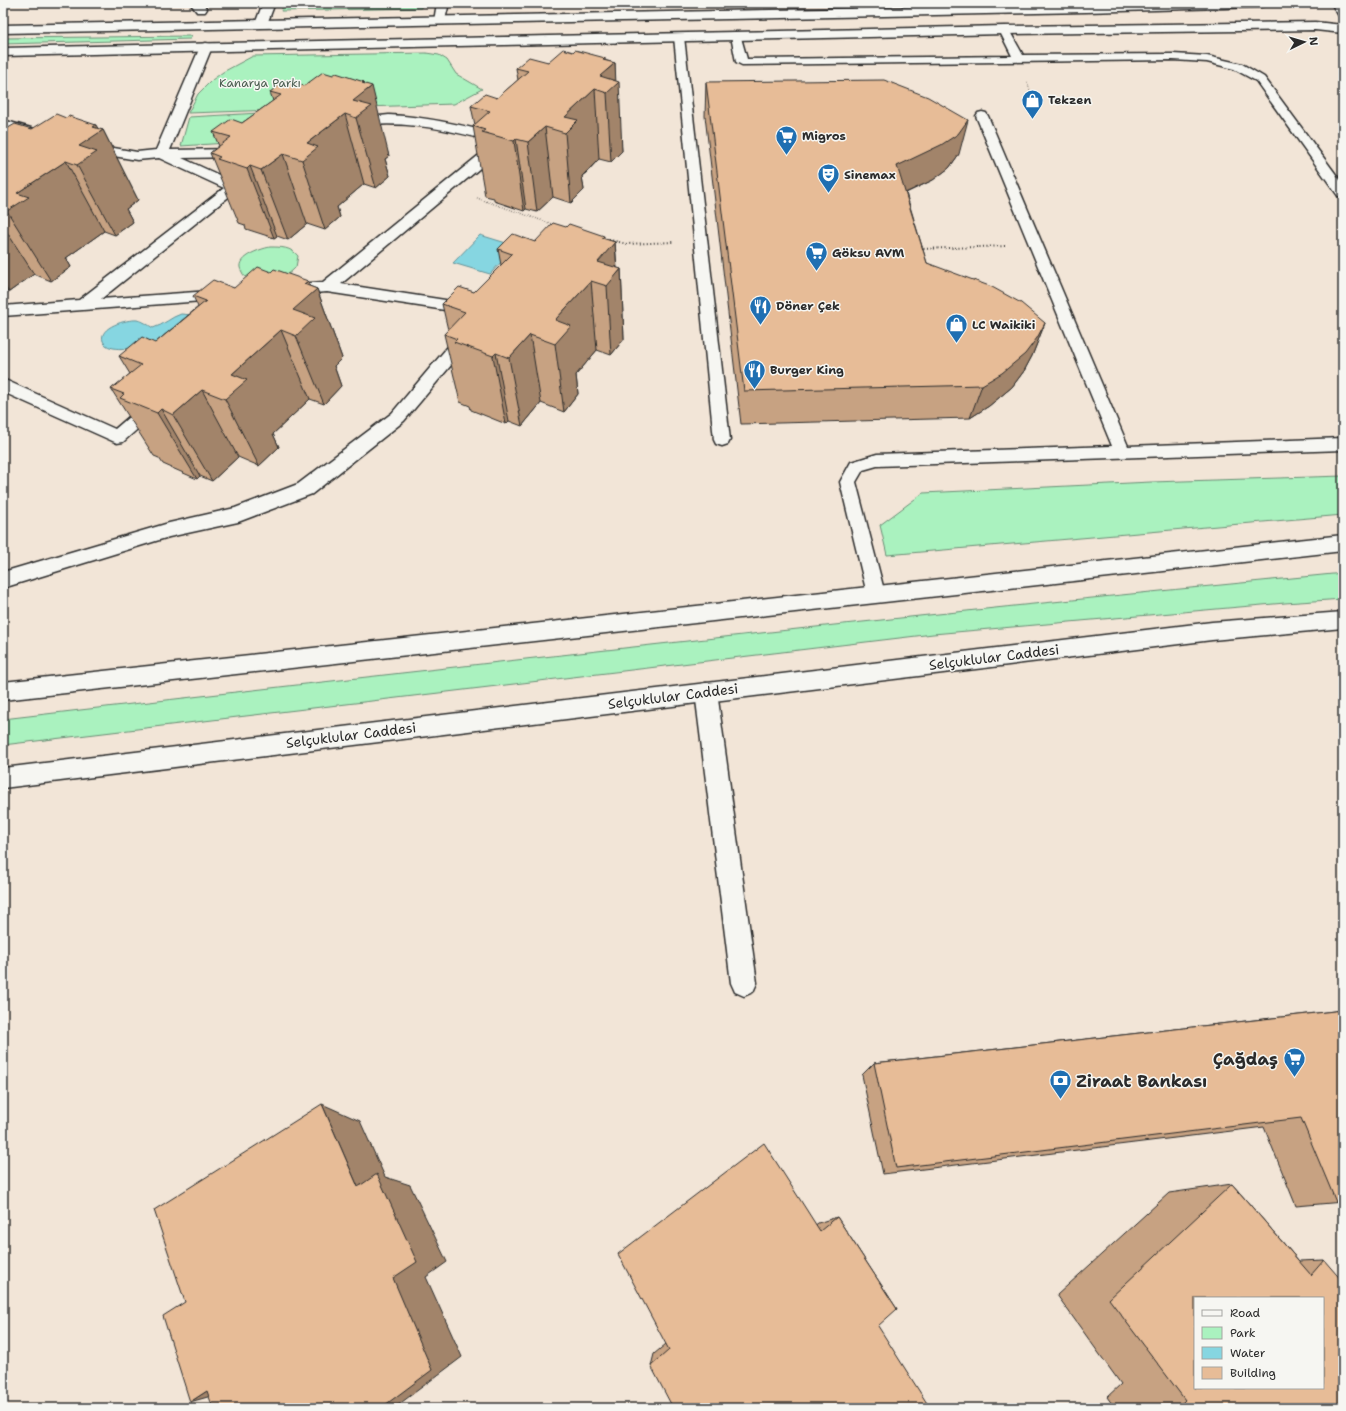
<svg xmlns="http://www.w3.org/2000/svg" width="1346" height="1411" viewBox="0 0 1346 1411" font-family="'Shantell Sans',sans-serif">
<style>
.green{fill:#aaf2bf;stroke:#6a8e75}
.water{fill:#86d6e1;stroke:#629298}
.lines{fill:none;stroke-linecap:round;stroke-linejoin:round}
.service-casing{stroke:#2b2b2b;stroke-width:3}
.pedestrian-casing{stroke:#2b2b2b;stroke-width:3}
.minor-casing{stroke:#2b2b2b;stroke-width:3}
.tertiary-casing{stroke:#2b2b2b;stroke-width:3}
.secondary-casing{stroke:#2b2b2b;stroke-width:3}
.primary-casing{stroke:#2b2b2b;stroke-width:3}
.path-far1{stroke:#2b2b2b;stroke-width:1.5;stroke-dasharray:0.5 2;stroke-linecap:butt}
.path{stroke:#2b2b2b;stroke-width:2;stroke-dasharray:1 2.5;stroke-linecap:butt}
.service{fill:#f6f6f2;fill-rule:evenodd}
.pedestrian{fill:#f6f6f2;fill-rule:evenodd}
.minor{fill:#f6f6f2;fill-rule:evenodd}
.tertiary{fill:#f6f6f2;fill-rule:evenodd}
.secondary{fill:#f6f6f2;fill-rule:evenodd}
.primary{fill:#f6f6f2;fill-rule:evenodd}
.wall{fill:#c7a282;stroke:#2b2b2b}
.shaded-wall{fill:#a2846a;stroke:#2b2b2b}
.building{fill:#e7bc97;stroke:#2b2b2b;fill-rule:evenodd}
.labels{text-anchor:middle;dominant-baseline:central;stroke-width:3;stroke-linejoin:round;paint-order:stroke}
.far-park-label{font-size:12px;fill:#4b5d50;stroke:#f6f6f2}
.far-poi-label{font-size:12px;font-weight:bold;fill:#2b2b2b;stroke:#f6f6f2;text-anchor:start}
.street-label{font-size:14px;fill:#2b2b2b;stroke:#f6f6f2}
.near-poi-label{font-size:17px;font-weight:bold;fill:#2b2b2b;stroke:#f6f6f2;text-anchor:end}
</style>
<rect width="100%" height="100%" fill="#f2e5d7"/>
<filter id="ink" filterUnits="userSpaceOnUse"><feTurbulence type="fractalNoise" baseFrequency=".025" numOctaves="2"/><feDisplacementMap in="SourceGraphic" scale="8" xChannelSelector="R" yChannelSelector="G"/><feConvolveMatrix kernelMatrix="1 2 1 2 8 2 1 2 1" color-interpolation-filters="sRGB"/></filter>
<g filter="url(#ink)">
<g class="green">
<path d="M284 3H422L421 8 281 11Z"/>
<path d="M192 36 190 39 3 44V38Z"/>
<path d="M426 53 439 55 447 60 456 74 482 89 454 104 188 113 198 94 212 80 223 72 253 56Z"/>
<path d="M278 112 273 140 181 146 189 117Z"/>
<path d="M270 247C281 247 291 247 298 256L296 267C292 271 288 275 283 277 278 278 254 280 249 278 246 278 243 275 242 272 232 258 260 249 270 247Z"/>
<path d="M1343 476V515L887 555 880 525 923 493 1151 482Z"/>
<path d="M1343 573V599L1285 603 933 634 3 745V719C449 667 896 616 1343 573Z"/>
</g>
<g class="water">
<path d="M480 235 516 246 490 274 453 263Z"/>
<path d="M181 314 193 315 202 333C186 336 109 361 103 341 98 327 127 319 137 320 144 321 148 325 153 328 164 325 171 317 181 314Z"/>
</g>
<g class="lines">
<defs>
<g id="service">
<path d="M1004 27 1009 30 1023 55 1173 54 1207 56 1242 64 1264 77 1343 184V197L1338 196 1256 81 1234 69 1207 62 1173 60 742 65 736 62 731 36 736 33 740 34 747 59 1012 56 999 30Z"/>
<path d="M679 34 684 37 730 440 728 444 722 446 716 444 714 440 674 37Z"/>
<path d="M982 112 986 113 988 116 1128 446 1343 438V450L877 466 863 470 856 482 885 594 882 599 876 601 870 599 867 594 840 482 851 462 877 454 1112 446 976 116 978 113Z"/>
</g>
<path id="pedestrian" d="M263 3H275L267 24 265 27H257L255 24Z"/>
<g id="minor">
<path d="M190 3H202L207 9 205 12H197Z"/>
<path d="M437 3H449L444 24H436L434 21Z"/>
<path d="M206 43 210 44 212 47 170 150 239 149 244 150 246 153 244 156 239 157 182 158 232 181C240 175 245 170 254 172L256 175 101 299 223 290 229 291 231 295 229 299 3 316V306L79 300 224 188 159 158 137 160 85 151 80 150 78 147 80 144 85 143 137 152 156 150 200 47 202 44Z"/>
<path d="M389 115C430 117 468 126 507 137L510 143 341 284 471 304 477 305 479 309 477 313 471 314 327 292 285 295 279 294 277 290 279 286 285 285 323 282 495 142C447 129 401 119 351 127L346 126 344 123 346 120 351 119Z"/>
<path d="M3 120 45 132 47 135 45 138 40 139 3 128Z"/>
<path d="M468 329 474 330 476 334 474 338 404 421 312 494 238 522 169 537 3 588V572L169 523 235 508 298 484 392 413 462 330Z"/>
<path d="M3 379 115 429 150 399 156 397 162 399 165 403 162 407 123 442 117 443 3 392Z"/>
<path d="M706 683 714 685 717 692 757 983 753 992 744 996 735 992 731 983 695 692 698 685Z"/>
</g>
<g id="tertiary">
<path d="M1133 3H1265L1263 6 1259 7 1086 12 3 33V25Z"/>
<path d="M1315 22 1343 25V33L1315 30 1004 34 3 56V48L1004 26Z"/>
</g>
<g id="secondary">
<path d="M1343 535V551L3 700V682Z"/>
<path d="M1343 612V628L1212 640 3 788V768L1212 622Z"/>
</g>
<path id="primary" d="M1331 3H1343V17L1339 16Z"/>
</defs>
<use href="#service" class="service-casing"/>
<use href="#pedestrian" class="pedestrian-casing"/>
<use href="#minor" class="minor-casing"/>
<use href="#tertiary" class="tertiary-casing"/>
<use href="#secondary" class="secondary-casing"/>
<use href="#primary" class="primary-casing"/>
<g class="path-far1">
<path d="M1027 82 1036 108"/>
<path d="M477 198 555 225"/>
</g>
<g class="path">
<path d="M602 238 627 244 674 242"/>
<path d="M920 249 1007 246"/>
</g>
<use href="#service" class="service"/>
<use href="#pedestrian" class="pedestrian"/>
<use href="#minor" class="minor"/>
<use href="#tertiary" class="tertiary"/>
<use href="#secondary" class="secondary"/>
<use href="#primary" class="primary"/>
</g>
<g class="wall">
<path d="M573 52 615 63V81L622 151 611 162 599 159 586 173 582 176 584 190 571 203 553 197 537 212 526 209 524 211 494 201V198L485 196 473 126 475 125 471 106 497 98 518 80 516 68 548 62Z"/>
<path d="M333 75 364 82 389 156 385 159 390 176 376 188 364 184 337 207 340 217 325 230 307 224 288 240 277 236 274 238 246 229 245 225 239 223 210 153 219 146 213 132 242 123 273 101 270 92 304 86Z"/>
<path d="M706 82 959 154 949 168 933 180 906 193 927 263 1045 323 1032 356 1024 371 1012 387 989 406 970 418 741 424 705 116Z"/>
<path d="M32 129H98L103 130 138 200 126 209 133 222 115 235 104 231 66 258 71 267 51 281 34 274 9 292 3 290V131Z"/>
<path d="M604 239 615 242 617 268 621 269 624 339 611 355 597 350 576 375 578 394 564 412 541 403 522 426 509 421 506 424 471 410 470 406 460 402 444 334 448 330 442 304 474 292 501 265 498 249 535 242Z"/>
<path d="M309 286 317 289 342 358 334 366 341 386 324 404 310 399 273 434 279 447 259 466 238 457 212 481 200 476 197 479 163 464 159 458 154 456 111 389 130 374 119 356 155 343 198 307 193 296 234 288Z"/>
<path d="M1343 1010V1202L1296 1206 1264 1127 883 1174 862 1075 874 1063Z"/>
<path d="M1232 1184 1299 1261 1324 1260 1343 1408H1115L1107 1397 1121 1384 1057 1295 1169 1193Z"/>
<path d="M837 1217 897 1309 651 1366 654 1354 666 1344 818 1223Z"/>
</g>
<g class="shaded-wall">
<path d="M605 58 606 71 615 63 616 85 619 82 622 151 611 162 607 93 600 76 603 60Z"/>
<path d="M364 82 366 91 372 86 389 156 385 159 390 176 376 188 356 118 353 101 362 83Z"/>
<path d="M595 89 599 159 582 176 584 190 571 203 565 133V117Z"/>
<path d="M345 114 364 184 337 207 340 217 325 230 302 160 307 143Z"/>
<path d="M968 120 959 154 949 168 933 180 890 200 897 166Z"/>
<path d="M96 125 100 132 103 130 138 200 126 209 133 222 115 235 77 165 79 146 93 127Z"/>
<path d="M545 127 553 197 537 212 528 142Z"/>
<path d="M516 139 526 209 524 211 514 141Z"/>
<path d="M283 154 307 224 288 240 261 170Z"/>
<path d="M66 161 104 231 66 258 71 267 51 281 7 211 17 193Z"/>
<path d="M250 166 277 236 274 238 247 169Z"/>
<path d="M3 226 34 274 9 292 3 284Z"/>
<path d="M604 236 605 253 615 242 617 274 621 269 624 339 611 355 607 286 598 262 602 238Z"/>
<path d="M308 281 312 293 317 289 342 358 334 366 341 386 324 404 296 336 293 310 304 284Z"/>
<path d="M591 281 597 350 576 375 578 394 564 412 555 344V320Z"/>
<path d="M1045 323 1032 356 1024 371 1012 387 989 406 970 418 982 385Z"/>
<path d="M281 330 310 399 273 434 279 447 259 466 225 399 232 374Z"/>
<path d="M530 335 541 403 522 426 509 358Z"/>
<path d="M496 353 509 421 506 424 493 356Z"/>
<path d="M202 390 238 457 212 481 173 415Z"/>
<path d="M161 409 200 476 197 479 157 413Z"/>
<path d="M322 1104 360 1121 385 1177 410 1185 447 1262 426 1277 462 1357 394 1408H381L393 1278 358 1187Z"/>
<path d="M250 1385 190 1402 207 1391Z"/>
</g>
<g class="building">
<path d="M563 49 573 52 575 50 605 58 603 60 615 63 600 76 619 82 607 93 595 89 565 117 578 120 565 133 545 127 528 142 516 139 514 141 482 132 485 130 473 126 490 111 471 106 485 94 497 98 528 71 516 68 529 57 548 62Z"/>
<path d="M323 72 333 75 336 73 364 82 362 83 372 86 353 101 372 106 356 118 345 114 307 143 318 147 302 160 283 154 261 170 250 166 247 169 217 159 220 157 210 153 231 137 213 132 231 119 242 123 281 95 270 92 286 80 304 86Z"/>
<path d="M884 80 928 97 968 120 958 134 941 145 897 166 927 263 992 287 1021 303 1045 323 1037 338 1025 354 1002 373 982 385 744 391 706 82Z"/>
<path d="M56 114 66 118 69 116 96 125 93 127 103 130 79 146 97 152 77 165 66 161 17 193 29 197 7 211 3 210V141L5 140 3 139V131L15 124 32 129Z"/>
<path d="M553 223 566 227 569 224 604 236 602 238 615 242 598 262 621 269 607 286 591 281 555 320 571 326 555 344 530 335 509 358 496 353 493 356 454 342 457 339 444 334 465 312 442 304 459 287 474 292 512 254 498 249 513 234 535 242Z"/>
<path d="M258 267 271 272 274 269 308 281 304 284 317 289 293 310 315 318 296 336 281 330 232 374 247 380 225 399 202 390 173 415 161 409 157 413 120 398 124 394 111 389 141 365 119 356 142 337 155 343 206 301 193 296 213 280 234 288Z"/>
<path d="M1343 1010V1202H1336L1301 1118 896 1168 874 1063Z"/>
<path d="M322 1104 358 1187 377 1174 417 1262 393 1278 432 1370 381 1408H213L207 1391 190 1402 163 1316 185 1302 154 1210Z"/>
<path d="M764 1143 820 1231 837 1217 897 1309 878 1326 930 1408H673L651 1366 669 1350 618 1254Z"/>
<path d="M1232 1184 1311 1275 1324 1260 1343 1282V1408H1177L1185 1400 1109 1299ZM1195 1298H1323V1388H1195Z"/>
</g>
</g>
<defs>
<symbol id="shop-pin" viewBox="-11 -11 22 30"><path d="M0 17L-7.5 6A9.5 9.5 0 1 1 7.5 6Z" fill="#1f6fb2" stroke="#f6f6f2"/><path d="M-5-2.5h2.3a2.7 3.5 0 0 1 5.4 0H5L5.5 6h-11ZM-1.5-2.5h3a1.5 2.3 0 0 0-3 0Z" fill="#fff"/></symbol>
<symbol id="supermarket-pin" viewBox="-11 -11 22 30"><path d="M0 17L-7.5 6A9.5 9.5 0 1 1 7.5 6Z" fill="#1f6fb2" stroke="#f6f6f2"/><path d="M-6-5.5h2.5l.6 2H6L4.5 2H-2.5L-4.4-4H-6ZM-1.5 3.2a1.3 1.3 0 1 0 .1 0ZM3 3.2a1.3 1.3 0 1 0 .1 0Z" fill="#fff"/></symbol>
<symbol id="theatre-pin" viewBox="-11 -11 22 30"><path d="M0 17L-7.5 6A9.5 9.5 0 1 1 7.5 6Z" fill="#1f6fb2" stroke="#f6f6f2"/><path d="M-5-5.5Q0-4 5-5.5V0Q5 5 0 6Q-5 5-5 0ZM-3.3-2.5H-1v1.5H-3.3ZM1-2.5H3.3v1.5H1ZM-2.8 1Q0 5.5 2.8 1Z" fill="#fff"/></symbol>
<symbol id="restaurant-pin" viewBox="-11 -11 22 30"><path d="M0 17L-7.5 6A9.5 9.5 0 1 1 7.5 6Z" fill="#1f6fb2" stroke="#f6f6f2"/><path d="M-5-6h1v4h1v-4h1v4h1v-4h1v5L-1.5 .5V6h-2V.5L-5-1ZM5-6V6H3V1.5H1.5Q1.5-4 5-6Z" fill="#fff"/></symbol>
<symbol id="bank-pin" viewBox="-11 -11 22 30"><path d="M0 17L-7.5 6A9.5 9.5 0 1 1 7.5 6Z" fill="#1f6fb2" stroke="#f6f6f2"/><path d="M-6-4H6V4H-6ZM0-2.3a2.3 2.3 0 1 0 0 4.6a2.3 2.3 0 1 0 0-4.6Z" fill="#fff"/></symbol>
</defs>
<g fill-rule="evenodd">
<use href="#shop-pin" x="1020" y="88" width="25" height="34"/>
<use href="#supermarket-pin" x="774" y="124" width="25" height="34"/>
<use href="#theatre-pin" x="816" y="162" width="25" height="34"/>
<use href="#supermarket-pin" x="804" y="240" width="25" height="34"/>
<use href="#restaurant-pin" x="748" y="294" width="25" height="34"/>
<use href="#shop-pin" x="944" y="312" width="25" height="34"/>
<use href="#restaurant-pin" x="742" y="358" width="25" height="34"/>
<use href="#supermarket-pin" x="1282" y="1046" width="25" height="34"/>
<use href="#bank-pin" x="1048" y="1068" width="25" height="34"/>
</g>
<g class="labels">
<g class="far-park-label">
<text x="260" y="83">Kanarya Parkı</text>
</g>
<g class="far-poi-label">
<text x="1048" y="100">Tekzen</text>
<text x="802" y="136">Migros</text>
<text x="844" y="175">Sinemax</text>
<text x="832" y="253">Göksu AVM</text>
<text x="776" y="306">Döner Çek</text>
<text x="972" y="325">LC Waikiki</text>
<text x="770" y="370">Burger King</text>
</g>
<g class="street-label">
<text transform="translate(994 657) rotate(-7)">Selçuklular Caddesi</text>
<text transform="translate(673 696) rotate(-7)">Selçuklular Caddesi</text>
<text transform="translate(351 735) rotate(-7)">Selçuklular Caddesi</text>
</g>
<g class="near-poi-label">
<text x="1278" y="1059">Çağdaş</text>
<text x="1076" y="1081" text-anchor="start">Ziraat Bankası</text>
</g>
</g>
<rect width="1346" height="1411" fill="none" stroke="#f6f6f2" stroke-width="16"/>
<rect x="8" y="8" width="1330" height="1395" fill="none" stroke="#2b2b2b" stroke-width="1.5" filter="url(#ink)"/>
<rect x="1194" y="1297" width="130" height="92" fill="#f6f6f2" stroke="#a5a5a2"/>
<rect x="1202" y="1310" width="20" height="6" fill="#f6f6f2" stroke="#a5a5a2"/>
<text x="1230" y="1317" font-size="12" fill="#2b2b2b">Road</text>
<rect x="1202" y="1327" width="20" height="12" fill="#aaf2bf" stroke="#a5a5a2"/>
<text x="1230" y="1337" font-size="12" fill="#2b2b2b">Park</text>
<rect x="1202" y="1347" width="20" height="12" fill="#86d6e1" stroke="#a5a5a2"/>
<text x="1230" y="1357" font-size="12" fill="#2b2b2b">Water</text>
<rect x="1202" y="1367" width="20" height="12" fill="#e7bc97" stroke="#a5a5a2"/>
<text x="1230" y="1377" font-size="12" fill="#2b2b2b">Building</text>
<g transform="translate(1304 42) rotate(85)" stroke="#f6f6f2" stroke-width="3" paint-order="stroke">
<path d="M0-3L7 15L0 10L-7 15Z" fill="#2b2b2b"/>
<text y="-6" font-size="11" font-weight="bold" text-anchor="middle" fill="#2b2b2b">N</text>
</g>
</svg>
